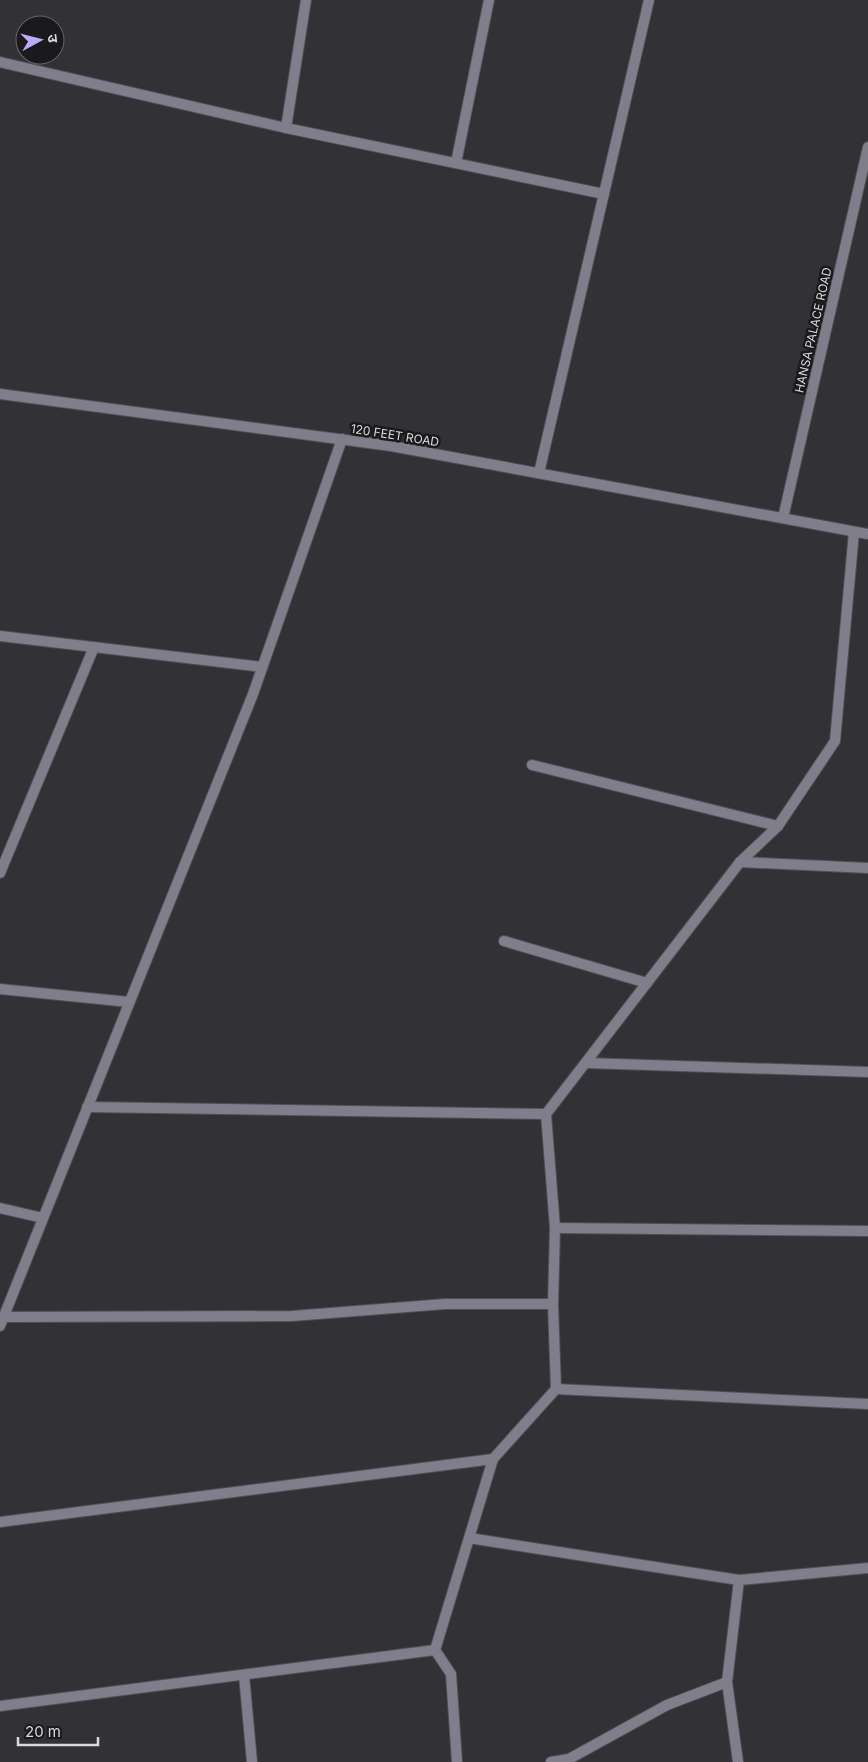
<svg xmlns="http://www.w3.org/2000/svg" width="868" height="1762" viewBox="0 0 868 1762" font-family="Inter,'Noto Sans Devanagari',sans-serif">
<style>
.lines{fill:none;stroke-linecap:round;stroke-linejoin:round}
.minor-casing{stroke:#504f54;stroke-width:12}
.tertiary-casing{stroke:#504f54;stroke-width:12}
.minor{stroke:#807e8a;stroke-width:10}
.tertiary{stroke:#807e8a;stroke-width:10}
.labels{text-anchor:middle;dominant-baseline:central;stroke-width:5;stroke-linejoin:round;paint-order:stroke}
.street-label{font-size:12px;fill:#dadadd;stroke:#1a191b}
</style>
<rect width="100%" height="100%" fill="#323136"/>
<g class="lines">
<defs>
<g id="minor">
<path d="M306 0 286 128 604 194"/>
<path d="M0 62 286 128"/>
<path d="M456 163 489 0"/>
<path d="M539 473 649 0"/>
<path d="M0 636 262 667"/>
<path d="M532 765 778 826"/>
<path d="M740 862 868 868"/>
<path d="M0 873 94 647"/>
<path d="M504 941 647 983"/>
<path d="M0 989 129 1002"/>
<path d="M586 1063 868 1072"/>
<path d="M87 1107 546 1114 740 862 778 826 835 741 854 532"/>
<path d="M0 1208 43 1218"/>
<path d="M555 1228 868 1231"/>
<path d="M4 1317 292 1316 445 1304H553"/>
<path d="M0 1326 253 694 342 439"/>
<path d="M556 1389 868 1404"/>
<path d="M0 1522 493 1459 556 1389 553 1304 555 1228 546 1114"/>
<path d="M469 1538 739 1580 727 1682 738 1762"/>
<path d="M739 1580 868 1568"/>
<path d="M435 1650 451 1674 457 1762"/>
<path d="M244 1675 252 1762"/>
<path d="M0 1706 435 1650 493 1459"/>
<path d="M551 1762 569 1759 667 1705 727 1682"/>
</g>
<g id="tertiary">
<path d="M0 394 391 446 868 534"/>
<path d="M783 518 868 147"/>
</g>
</defs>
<use href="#minor" class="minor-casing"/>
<use href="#tertiary" class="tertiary-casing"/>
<use href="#minor" class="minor"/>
<use href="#tertiary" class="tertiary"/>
</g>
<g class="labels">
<g class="street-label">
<text transform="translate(813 330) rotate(-77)">HANSA PALACE ROAD</text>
<text transform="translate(395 435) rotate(9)">120 FEET ROAD</text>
</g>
</g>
<g transform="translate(40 40) rotate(83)"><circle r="24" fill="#1a191b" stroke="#676669"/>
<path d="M0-4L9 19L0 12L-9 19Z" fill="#bcaaf6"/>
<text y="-8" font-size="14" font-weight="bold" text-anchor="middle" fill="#dadadd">उ</text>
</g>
<path d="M18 1737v8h80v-8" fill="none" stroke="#dadadd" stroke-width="2.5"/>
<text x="25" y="1737" font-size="15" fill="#dadadd" stroke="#1a191b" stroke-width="4" paint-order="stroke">20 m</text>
</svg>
